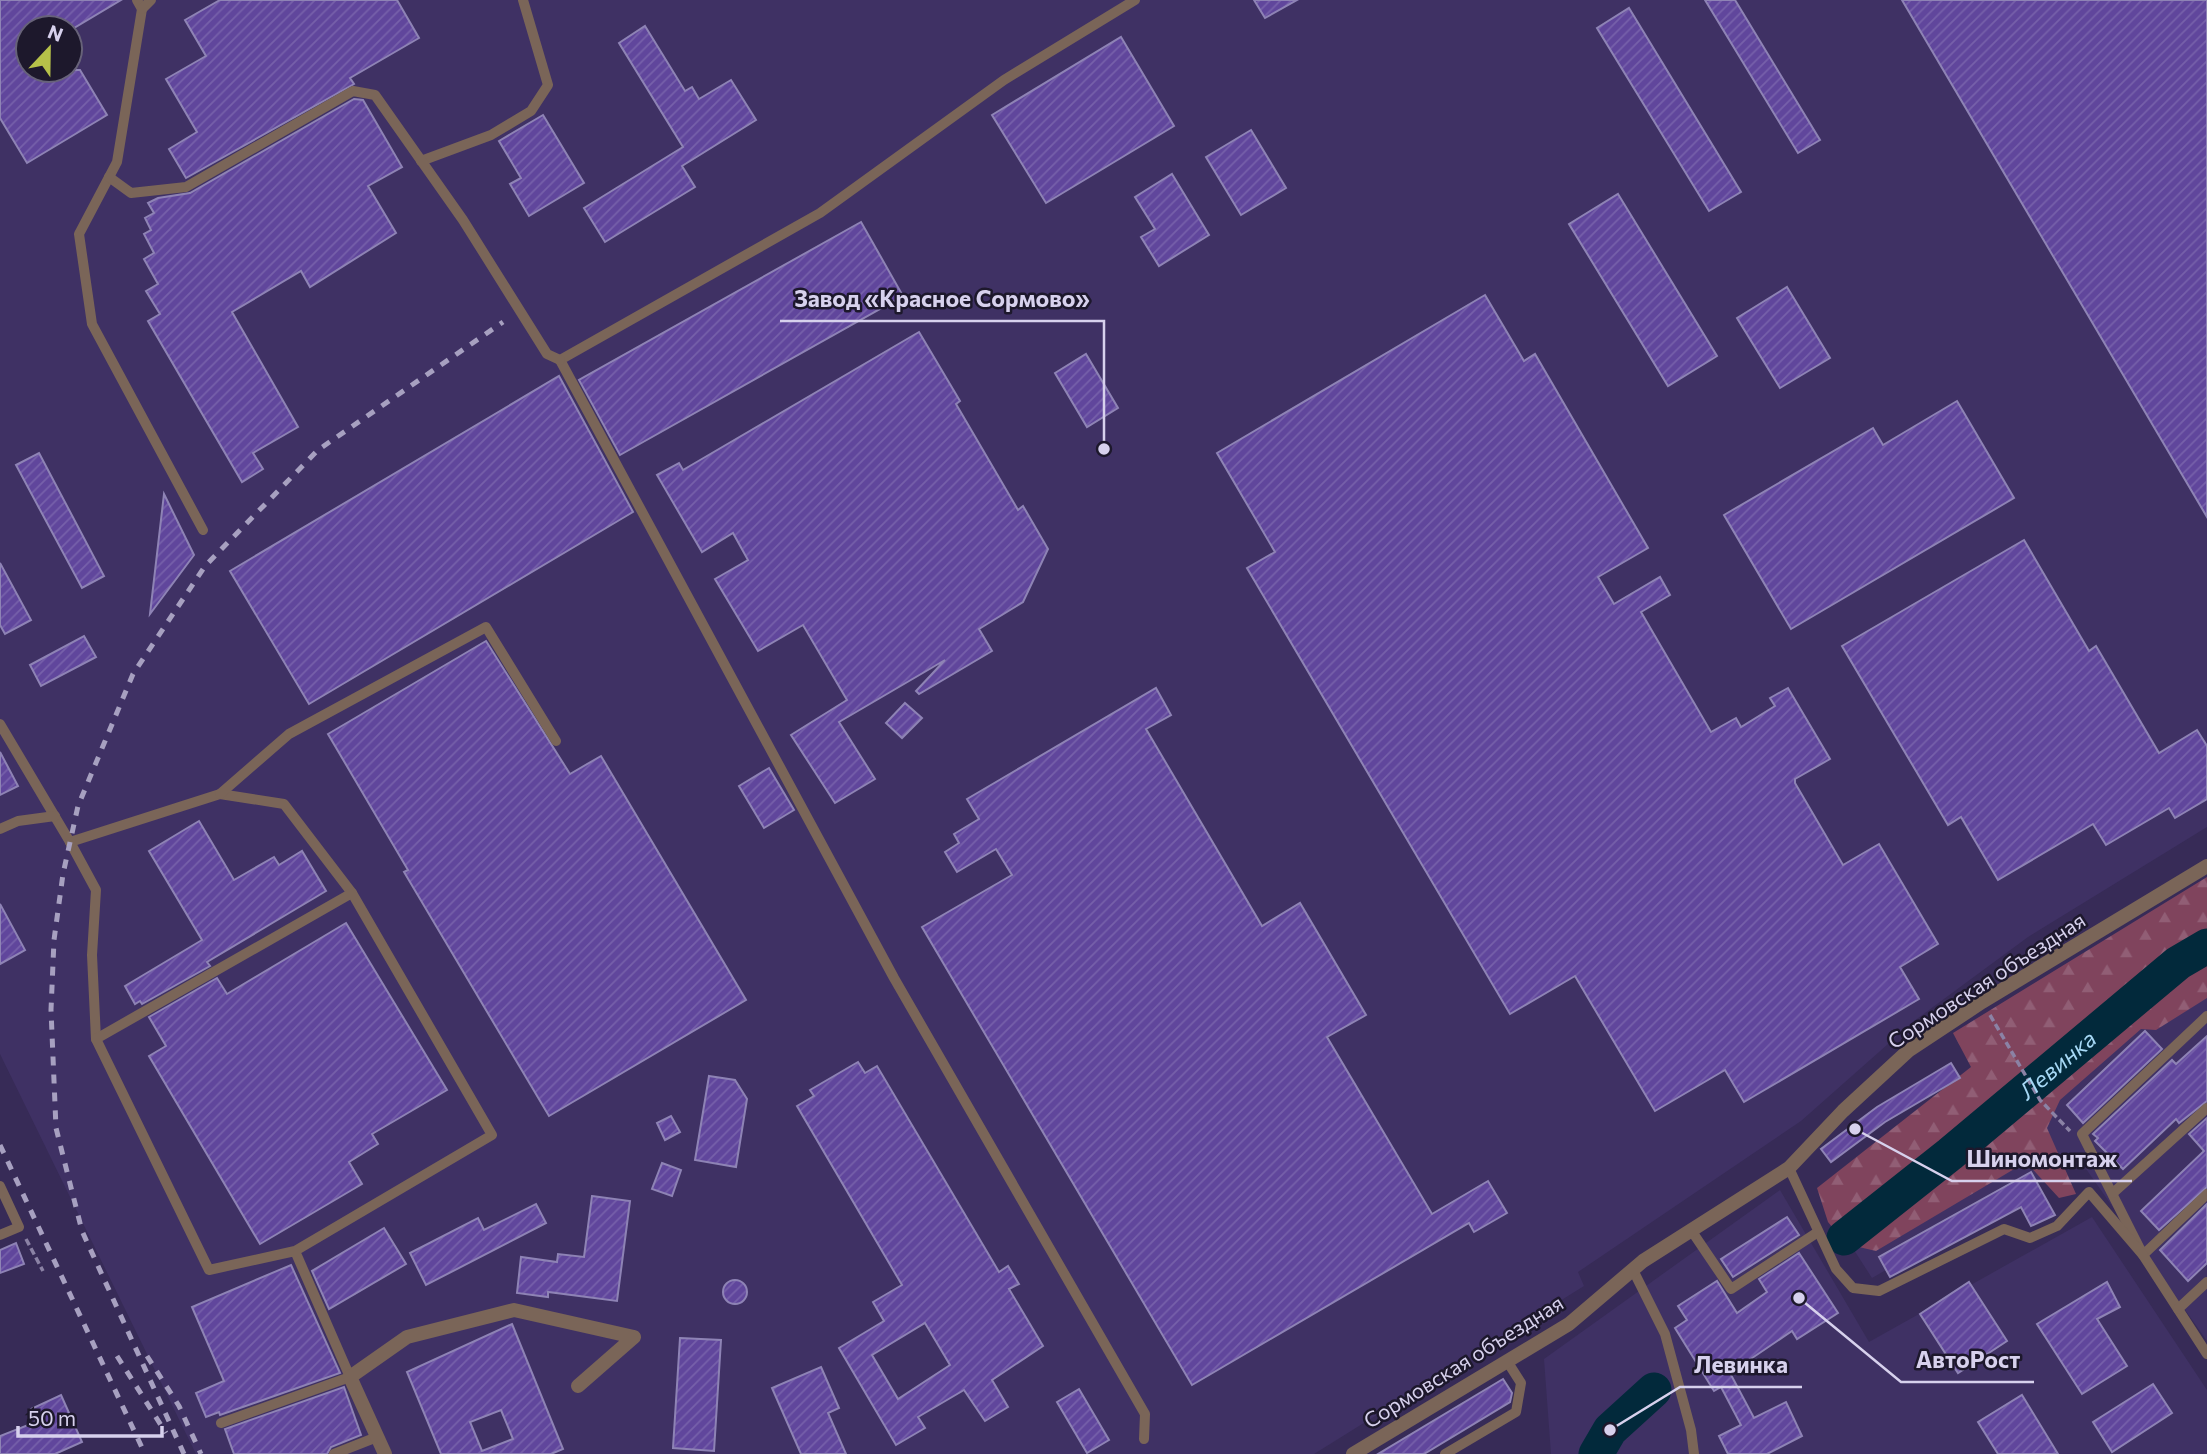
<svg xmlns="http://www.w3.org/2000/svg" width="2207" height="1454" viewBox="0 0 2207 1454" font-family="Commissioner,sans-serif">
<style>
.built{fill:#3f3164;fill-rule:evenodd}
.forest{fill:url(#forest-firs)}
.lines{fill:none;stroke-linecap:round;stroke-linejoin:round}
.river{stroke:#02293b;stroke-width:35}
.building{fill:url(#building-hatch);stroke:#8e83b5;stroke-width:2;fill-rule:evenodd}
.path{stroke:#8b82a5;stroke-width:3.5;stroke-dasharray:7 3.5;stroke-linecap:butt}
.service{stroke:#7a6558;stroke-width:10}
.minor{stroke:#7a6558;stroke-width:14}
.tertiary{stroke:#7a6558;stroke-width:14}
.rail{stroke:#a7a0c0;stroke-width:5;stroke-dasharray:9 9;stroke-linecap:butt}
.labels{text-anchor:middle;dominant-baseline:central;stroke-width:5;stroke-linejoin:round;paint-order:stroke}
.street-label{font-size:21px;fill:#d7d1ed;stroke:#1d182c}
.water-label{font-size:23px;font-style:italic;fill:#a6d8f5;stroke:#1d182c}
.leader{fill:none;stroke:#d7d1ed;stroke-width:2.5}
.callout-dot{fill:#d7d1ed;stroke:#1d182c;stroke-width:2.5}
.callout-label{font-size:23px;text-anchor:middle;font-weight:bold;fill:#d7d1ed;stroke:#1d182c;stroke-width:5;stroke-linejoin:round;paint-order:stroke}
</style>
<defs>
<pattern id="forest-firs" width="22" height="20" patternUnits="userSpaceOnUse" patternTransform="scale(1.75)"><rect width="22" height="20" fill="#80445d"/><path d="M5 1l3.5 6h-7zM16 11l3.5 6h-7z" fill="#915e75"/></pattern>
<pattern id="building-hatch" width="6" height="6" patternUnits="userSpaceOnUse" patternTransform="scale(1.75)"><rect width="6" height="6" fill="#60469c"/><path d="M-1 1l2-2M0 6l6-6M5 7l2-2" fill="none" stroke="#7660aa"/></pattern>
</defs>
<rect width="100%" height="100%" fill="#372b57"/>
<g class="built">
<path d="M0 0H2207V827L2028 937 1914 1021 1801 1121 1578 1272 1584 1286 1314 1454H196L0 1054ZM28 28H70V70H28Z"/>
<path d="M2207 968V1341L2079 1159 1872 1278 1852 1247 2182 974Z"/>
<path d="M1780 1190 1869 1342 2092 1217 2207 1390V1454H1551L1544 1359Z"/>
</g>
<path class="forest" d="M2207 877V998L2156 1030 2141 1029 2060 1100 2047 1128 2076 1194 2059 1198 2026 1162 1876 1251 1846 1244 1828 1222 1817 1188 1971 1067 1953 1033Z"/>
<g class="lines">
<g class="river">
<path id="s1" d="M1844 1238 1950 1154 2178 963 2207 946"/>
<path d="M1596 1454 1610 1430 1654 1390"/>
</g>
</g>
<g class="building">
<path d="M0 0H121L74 28H28V70H80L107 115 27 163 0 118Z"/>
<path d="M220 0H397L419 38 350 78 354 84 186 178 169 149 197 132 166 79 206 56 185 20Z"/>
<path d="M1254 0H1297L1265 18Z"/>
<path d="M1705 0H1735L1820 140 1798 153Z"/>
<path d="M1902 0H2207V517Z"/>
<path d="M1629 8 1741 192 1709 211 1597 28Z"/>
<path d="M645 26 685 91 692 87 699 99 731 80 756 120 682 166 695 187 605 242 584 208 683 147 619 43Z"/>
<path d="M1121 37 1174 126 1046 203 992 115Z"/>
<path d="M354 99 363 100 402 167 368 186 396 233 310 287 301 271 232 312 298 427 253 453 263 469 242 482 148 321 160 314 146 291 158 284 144 259 154 253 144 234 151 230 145 218 154 213 148 203 158 198 190 193Z"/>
<path d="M543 115 584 183 529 216 510 184 521 178 499 141Z"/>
<path d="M1251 130 1286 188 1241 215 1206 157Z"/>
<path d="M1172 174 1209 235 1159 266 1141 237 1155 229 1135 197Z"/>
<path d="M1618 194 1717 356 1668 386 1569 224Z"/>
<path d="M861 222 903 296 620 455 579 380Z"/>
<path d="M1787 287 1830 358 1780 388 1737 318Z"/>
<path d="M1485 295 1524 361 1535 354 1648 548 1598 577 1614 604 1660 577 1670 595 1641 612 1711 732 1736 718 1741 727 1775 706 1770 698 1788 688 1830 759 1795 779V783L1843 865 1879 844 1938 944 1900 967 1919 999 1744 1102 1725 1070 1655 1111 1575 976 1510 1014 1247 568 1275 552 1217 453Z"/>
<path d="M919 332 960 401 956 404 1018 510 1023 506 1048 549 1023 602 979 629 992 651 919 694 916 691 945 660 839 722 875 779 835 803 791 735 847 700 803 625 758 651 715 579 748 560 733 533 702 552 657 475 679 463 683 470Z"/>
<path d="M1086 354 1118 408 1087 427 1055 373Z"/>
<path d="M559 376 633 512 309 704 230 571Z"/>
<path d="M1957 401 2014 498 1791 629 1724 515 1873 428 1883 445Z"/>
<path d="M39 453 104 576 82 588 16 465Z"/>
<path d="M164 494 194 555 150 614Z"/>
<path d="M2024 540 2089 651 2096 646 2159 753 2197 730 2207 746V799L2175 818 2169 808 2106 845 2093 824 1998 880 1961 817 1948 825 1842 646Z"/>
<path d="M0 563 31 620 5 634 0 625Z"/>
<path d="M84 636 96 657 41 686 30 665Z"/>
<path d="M486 641 570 774 601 756 746 1000 549 1116 404 872 408 870 328 734Z"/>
<path d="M1156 688 1171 715 1146 729 1262 926 1300 903 1366 1015 1327 1037 1432 1214 1488 1181 1507 1213 1474 1232 1469 1223 1192 1385 922 927 1012 875 996 849 957 872 945 852 959 843 954 834 979 819 967 799Z"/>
<path d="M905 703 922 718 902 738 886 723Z"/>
<path d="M0 752 18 786 0 795Z"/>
<path d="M769 768 794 810 764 828 739 786Z"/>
<path d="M199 821 234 880 274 857 279 865 302 851 326 891 207 962 210 966 142 1004 140 1001 135 1004 125 986 202 940 149 851Z"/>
<path d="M0 904 25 950 0 964Z"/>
<path d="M346 923 447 1090 372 1134 378 1144 349 1162 362 1184 260 1244 149 1056 166 1046 149 1017 217 978 227 994Z"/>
<path d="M2145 1031 2162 1049 2083 1123 2067 1105Z"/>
<path d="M2207 1036V1101L2179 1123 2176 1119 2123 1169 2095 1141 2098 1138 2093 1134 2172 1060 2176 1064Z"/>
<path d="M858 1062 865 1073 877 1066 999 1272 1008 1266 1019 1284 1009 1289 1043 1346 992 1380 1008 1407 985 1421 964 1390 918 1417 925 1428 896 1445 839 1348 884 1321 873 1302 902 1285 797 1106 814 1096 810 1090ZM925 1323 950 1365 898 1399 872 1355Z"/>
<path d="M1951 1063 1960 1078 1885 1122 1831 1162 1821 1149 1877 1107Z"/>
<path d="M709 1076 735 1080 747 1099 736 1167 695 1160Z"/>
<path d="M671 1116 680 1132 665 1140 657 1123Z"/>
<path d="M2207 1118V1187L2159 1230 2141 1211 2204 1151 2189 1134Z"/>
<path d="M662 1163 681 1170 672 1196 652 1189Z"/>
<path d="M2031 1172 2055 1215 2031 1226 2021 1207 1890 1277 1879 1257Z"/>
<path d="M592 1196 630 1201 617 1301 548 1292V1297L517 1293 521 1257 557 1262 558 1254 584 1257Z"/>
<path d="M536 1204 546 1223 426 1285 410 1253 478 1218 484 1230Z"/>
<path d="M2207 1204V1263L2188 1281 2160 1250Z"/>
<path d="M1787 1217 1799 1235 1733 1277 1721 1259Z"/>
<path d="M384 1228 406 1264 329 1309 312 1271Z"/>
<path d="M16 1243 24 1264 0 1273V1250Z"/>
<path d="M1799 1253 1838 1313 1797 1339 1792 1331 1730 1373 1754 1418 1786 1402 1802 1436 1767 1454H1728L1719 1436 1741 1425 1721 1387 1714 1391 1675 1328 1687 1320 1678 1306 1717 1281 1737 1313 1767 1292 1759 1279Z"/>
<path d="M291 1265 340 1373 220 1415 219 1412 206 1417 196 1393 224 1381 192 1307Z"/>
<circle cx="735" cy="1292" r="12"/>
<path d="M1969 1282 2007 1341 1958 1373 1920 1314Z"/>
<path d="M2107 1282 2120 1307 2097 1319 2127 1366 2082 1394 2037 1324Z"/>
<path d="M512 1324 563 1449 551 1454H441L407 1372ZM501 1410 513 1439 482 1451 470 1422Z"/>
<path d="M680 1338 721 1340 714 1451 673 1448Z"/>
<path d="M821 1367 839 1408 828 1413 846 1454H801L772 1388Z"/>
<path d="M1503 1379 1512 1393 1510 1402 1424 1454H1378Z"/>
<path d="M2153 1384 2172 1413 2112 1452 2093 1422Z"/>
<path d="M344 1387 361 1435 331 1447 327 1454H234L225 1429Z"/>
<path d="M1079 1389 1109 1440 1087 1453 1057 1402Z"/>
<path d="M61 1395 82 1442 55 1454H0V1436L36 1422 31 1409Z"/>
<path d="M2022 1395 2058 1454H1998L1978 1422Z"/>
</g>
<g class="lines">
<g class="path">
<path d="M1990 1015 2040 1100 2070 1131"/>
<path d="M26 1239 43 1271"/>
</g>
<g class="service">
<path d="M137 0 142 9 117 162 79 234 92 324 203 530"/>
<path d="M1135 0 1004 80 820 213 560 360 894 978 1145 1414 1144 1439"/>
<path d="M142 9 151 0"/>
<path d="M421 161 491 135 531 111 548 85 523 0"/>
<path d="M109 177 131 193 186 187 353 91 375 95 463 220 547 354 560 360"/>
<path d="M0 724 70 842 220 794 284 804 352 893"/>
<path d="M220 794 289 734 486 627 556 741"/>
<path d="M0 829 18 821 55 816"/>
<path d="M70 842 96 890 92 955 96 1039"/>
<path d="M2207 1016 2082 1134 2143 1255 2207 1194"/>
<path d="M1789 1168 1836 1269 1853 1288 1879 1291 2004 1229 2030 1238 2057 1226 2089 1192 2143 1255 2207 1354"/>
<path d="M0 1186 19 1227 0 1235"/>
<path d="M2113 1193 2207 1108"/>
<path d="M1691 1230 1731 1289 1818 1232"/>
<path d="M1633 1270 1665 1334 1691 1430 1694 1454"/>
<path d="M2178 1309 2207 1282"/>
<path d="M221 1423 350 1377 295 1251 492 1135 352 893 96 1039 209 1270 295 1251"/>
<path d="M334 1454 377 1437"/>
<path d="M1445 1454 1516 1412 1521 1383 1507 1361"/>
</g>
<path class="minor" d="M385 1454 350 1377 407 1337 514 1310 634 1337 578 1386"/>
<path class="tertiary" d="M1353 1454 1569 1324 1643 1261 1789 1168 1843 1111 1908 1051 1982 1002 2207 866"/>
<g class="rail">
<path d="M0 1145 145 1454"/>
<path d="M117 1356 166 1433"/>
<path d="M147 1356 179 1406 201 1454"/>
<path d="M184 1454 82 1231 56 1128 51 1010 54 940 63 874 78 806 133 674 205 566 318 450 503 322"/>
</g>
</g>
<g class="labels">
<g class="street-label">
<text transform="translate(1986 980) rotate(-33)">Сормовская объездная</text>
<text transform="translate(1463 1361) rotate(-32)">Сормовская объездная</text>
</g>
<g class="water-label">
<text stroke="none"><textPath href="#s1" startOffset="275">Левинка</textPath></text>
</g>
</g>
<path class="leader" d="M1104 449L1104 321H780M1855 1129L1952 1181H2132M1799 1298L1901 1382H2034M1610 1430L1680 1387H1802"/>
<g class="callout-dot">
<circle cx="1104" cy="449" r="7"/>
<circle cx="1855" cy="1129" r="7"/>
<circle cx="1799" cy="1298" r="7"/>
<circle cx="1610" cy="1430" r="7"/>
</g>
<g class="callout-label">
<text x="942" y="307">Завод «Красное Сормово»</text>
<text x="2042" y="1167">Шиномонтаж</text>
<text x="1968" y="1368">АвтоРост</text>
<text x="1741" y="1373">Левинка</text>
</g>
<g transform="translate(49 49) rotate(22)"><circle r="33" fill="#1d182c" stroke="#676279" stroke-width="2"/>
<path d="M0-5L12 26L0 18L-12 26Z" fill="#b6c149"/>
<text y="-10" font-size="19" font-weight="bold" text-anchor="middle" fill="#d7d1ed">N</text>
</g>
<path d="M18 1426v10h144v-10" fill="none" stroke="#d7d1ed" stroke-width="3.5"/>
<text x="28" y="1426" font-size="21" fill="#d7d1ed" stroke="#1d182c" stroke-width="5" paint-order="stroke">50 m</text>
</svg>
